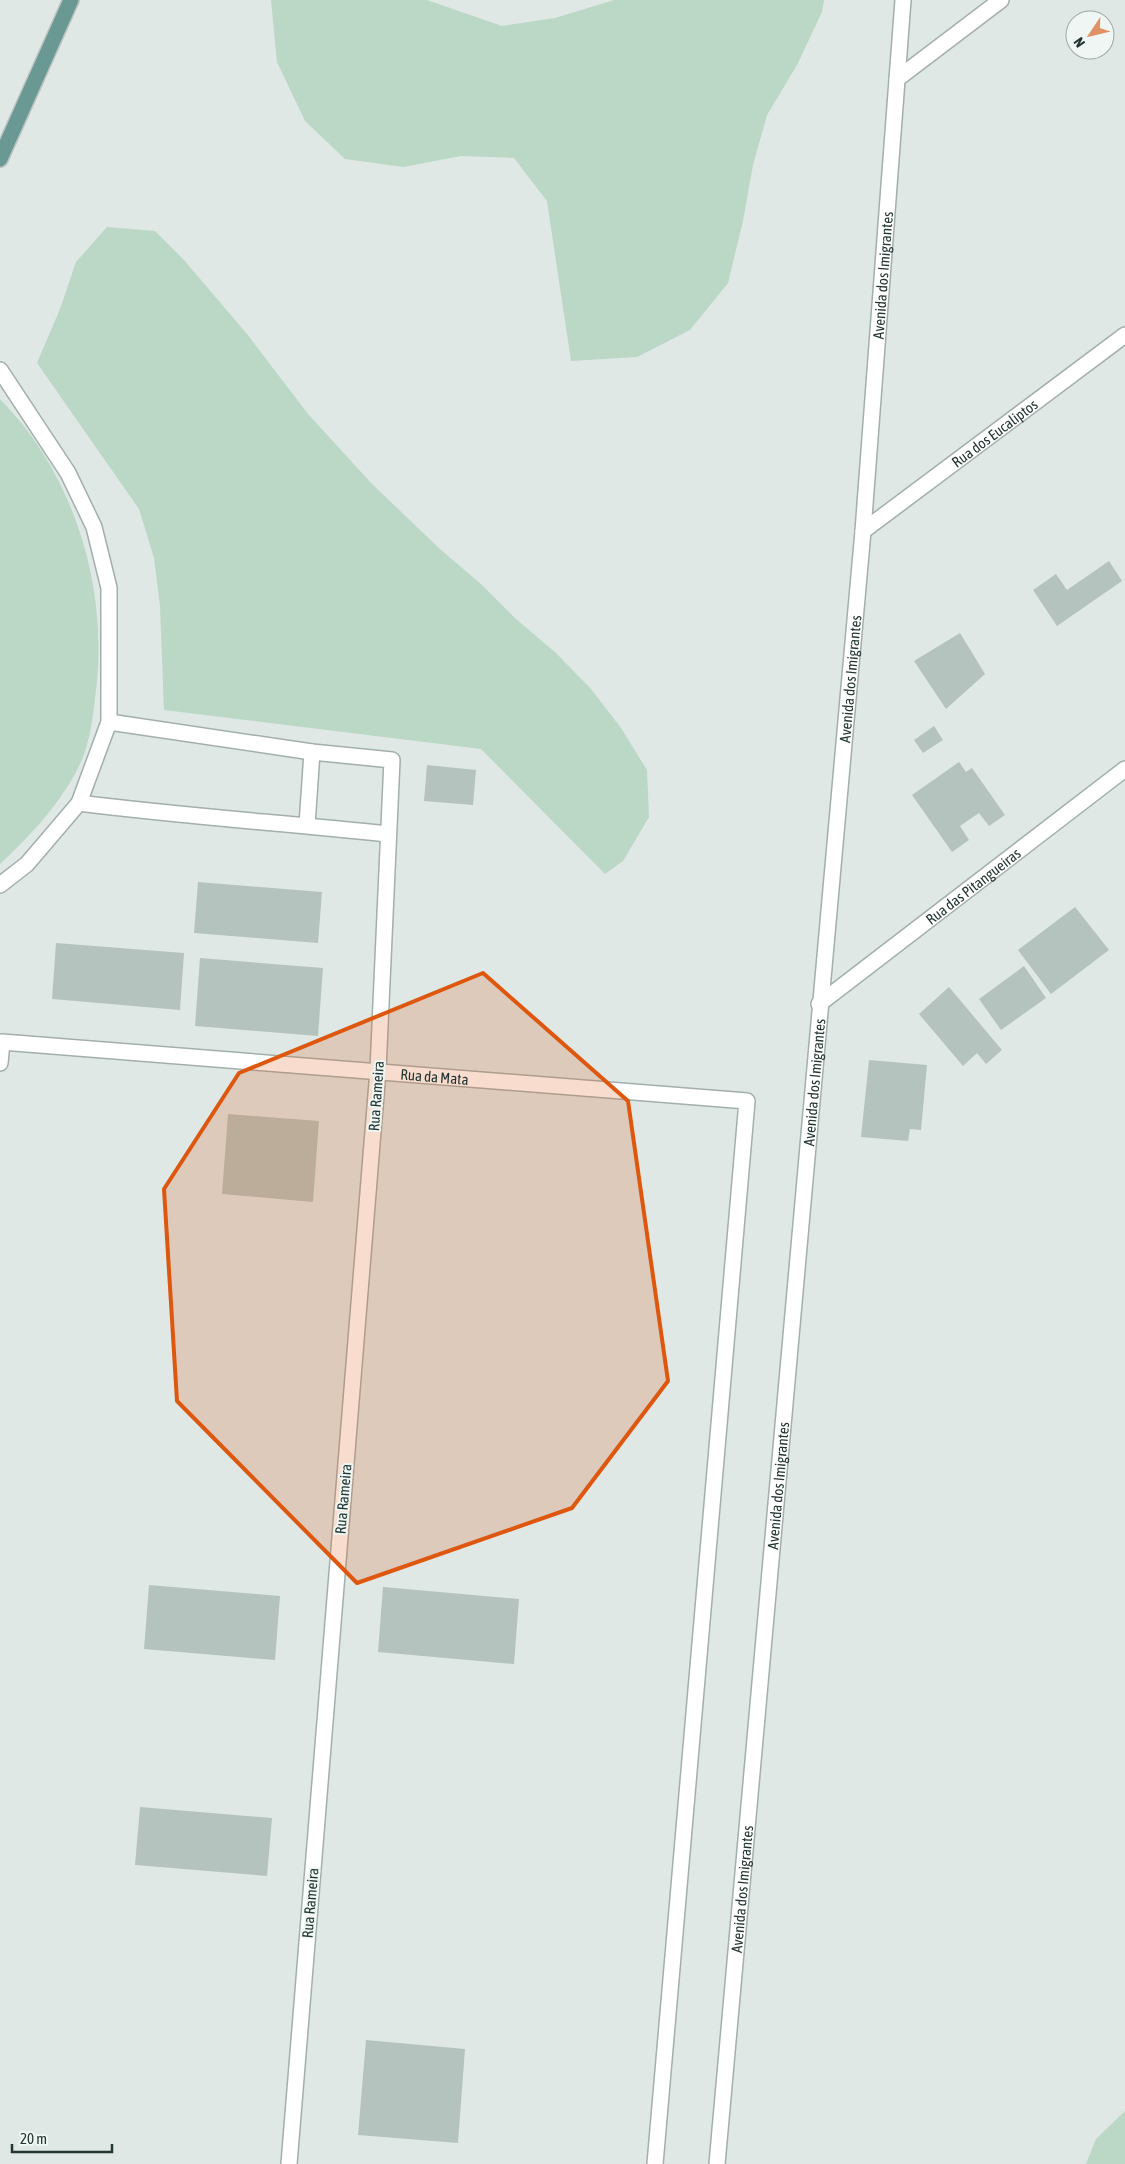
<svg xmlns="http://www.w3.org/2000/svg" width="1125" height="2164" viewBox="0 0 1125 2164" font-family="'Asap Condensed',sans-serif">
<style>
.green{fill:#bbd7c6}
.building{fill:#b5c3bf}
.lines{fill:none;stroke-linecap:round;stroke-linejoin:round}
.minor-casing{stroke:#a3afac;stroke-width:18}
.tertiary-casing{stroke:#a3afac;stroke-width:18}
.primary-casing{stroke:#bdc3c2;stroke-width:18}
.minor{stroke:#fff;stroke-width:15}
.tertiary{stroke:#fff;stroke-width:15}
.primary{stroke:#699992;stroke-width:15}
.marked{fill:#de570e;fill-opacity:0.2;stroke:#de570e;stroke-width:4;stroke-linejoin:round}
.labels{text-anchor:middle;dominant-baseline:central;stroke-width:4;stroke-linejoin:round;paint-order:stroke}
.street-label{font-size:15px;fill:#233633;stroke:#eff6f3}
</style>
<rect width="100%" height="100%" fill="#dfe8e5"/>
<g class="green">
<path d="M271 0H427L502 26 555 18 614 0H824L822 12 797 65 767 115 753 165 743 221 728 283 690 330 637 357 571 361 547 201 514 158 461 156 403 167 345 159 305 121 277 62Z"/>
<path d="M107 227 155 231 184 260 247 334 308 414 372 484 441 550 481 584 516 619 556 653 591 689 621 728 647 770 649 817 623 861 605 874 481 749 164 710 160 606 154 558 139 509 37 363 60 309 76 262Z"/>
<path d="M0 399C76 476 110 592 95 698 93 717 90 739 83 757 66 798 32 834 0 864Z"/>
<path d="M1125 2111V2164H1086L1096 2139Z"/>
</g>
<g class="building">
<path d="M1109 561 1122 581 1057 626 1033 590 1056 574 1067 590Z"/>
<path d="M960 633 985 674 946 709 914 661Z"/>
<path d="M934 726 943 740 923 753 914 740Z"/>
<path d="M959 762 966 772 972 768 1005 815 989 826 979 813 960 826 969 840 952 852 912 795Z"/>
<path d="M427 765 476 770 473 805 424 801Z"/>
<path d="M198 882 322 892 318 943 194 933Z"/>
<path d="M1075 907 1109 950 1051 994 1018 950Z"/>
<path d="M56 943 184 953 180 1010 52 999Z"/>
<path d="M200 958 323 968 318 1036 195 1026Z"/>
<path d="M1024 966 1046 998 1001 1030 979 999Z"/>
<path d="M949 987 1002 1050 986 1064 977 1053 963 1066 919 1014Z"/>
<path d="M869 1060 927 1065 921 1130 910 1129 908 1141 861 1137Z"/>
<path d="M228 1114 319 1121 313 1202 222 1194Z"/>
<path d="M149 1585 280 1596 275 1660 144 1649Z"/>
<path d="M383 1587 519 1599 514 1664 378 1652Z"/>
<path d="M140 1807 272 1818 267 1876 135 1865Z"/>
<path d="M366 2040 465 2049 458 2143 358 2135Z"/>
</g>
<g class="lines">
<defs>
<g id="minor">
<path d="M897 79 1001 0"/>
<path d="M0 370 68 473 94 527 109 588V722L79 803 27 864 0 885"/>
<path id="s1" d="M863 531 1125 335"/>
<path d="M109 722 312 752 392 760 378 1070 289 2164"/>
<path d="M79 803C181 816 285 823 387 834"/>
<path d="M307 825 312 752"/>
<path id="s2" d="M819 1004 1125 769"/>
<path id="s3" d="M0 1063 2 1042 747 1101 655 2164"/>
</g>
<g id="tertiary">
<path id="s4" d="M717 2164 863 531 903 0"/>
</g>
<path id="primary" d="M0 159 71 0"/>
</defs>
<use href="#minor" class="minor-casing"/>
<use href="#tertiary" class="tertiary-casing"/>
<use href="#primary" class="primary-casing"/>
<use href="#minor" class="minor"/>
<use href="#tertiary" class="tertiary"/>
<use href="#primary" class="primary"/>
</g>
<path class="marked" d="M483 973 628 1101 668 1381 572 1508 357 1583 177 1401 164 1189 239 1073Z"/>
<g class="labels">
<g class="street-label">
<text stroke="none"><textPath href="#s4" startOffset="1896">Avenida dos Imigrantes</textPath></text>
<text stroke="none"><textPath href="#s1" startOffset="164">Rua dos Eucaliptos</textPath></text>
<text stroke="none"><textPath href="#s4" startOffset="1491">Avenida dos Imigrantes</textPath></text>
<text stroke="none"><textPath href="#s2" startOffset="194">Rua das Pitangueiras</textPath></text>
<text stroke="none"><textPath href="#s3" startOffset="455">Rua da Mata</textPath></text>
<text stroke="none"><textPath href="#s4" startOffset="1086">Avenida dos Imigrantes</textPath></text>
<text transform="translate(376 1096) rotate(-86)">Rua Rameira</text>
<text stroke="none"><textPath href="#s4" startOffset="681">Avenida dos Imigrantes</textPath></text>
<text transform="translate(343 1499) rotate(-85)">Rua Rameira</text>
<text stroke="none"><textPath href="#s4" startOffset="276">Avenida dos Imigrantes</textPath></text>
<text transform="translate(310 1903) rotate(-85)">Rua Rameira</text>
</g>
</g>
<g transform="translate(1090 35) rotate(235)"><circle r="24" fill="#eff6f3" stroke="#9da9a6"/>
<path d="M0-4L9 19L0 12L-9 19Z" fill="#e09266"/>
<text y="-8" font-size="14" font-weight="bold" text-anchor="middle" fill="#233633">N</text>
</g>
<path d="M12 2144v8h100v-8" fill="none" stroke="#233633" stroke-width="2.5"/>
<text x="20" y="2144" font-size="15" fill="#233633" stroke="#eff6f3" stroke-width="4" paint-order="stroke">20 m</text>
</svg>
